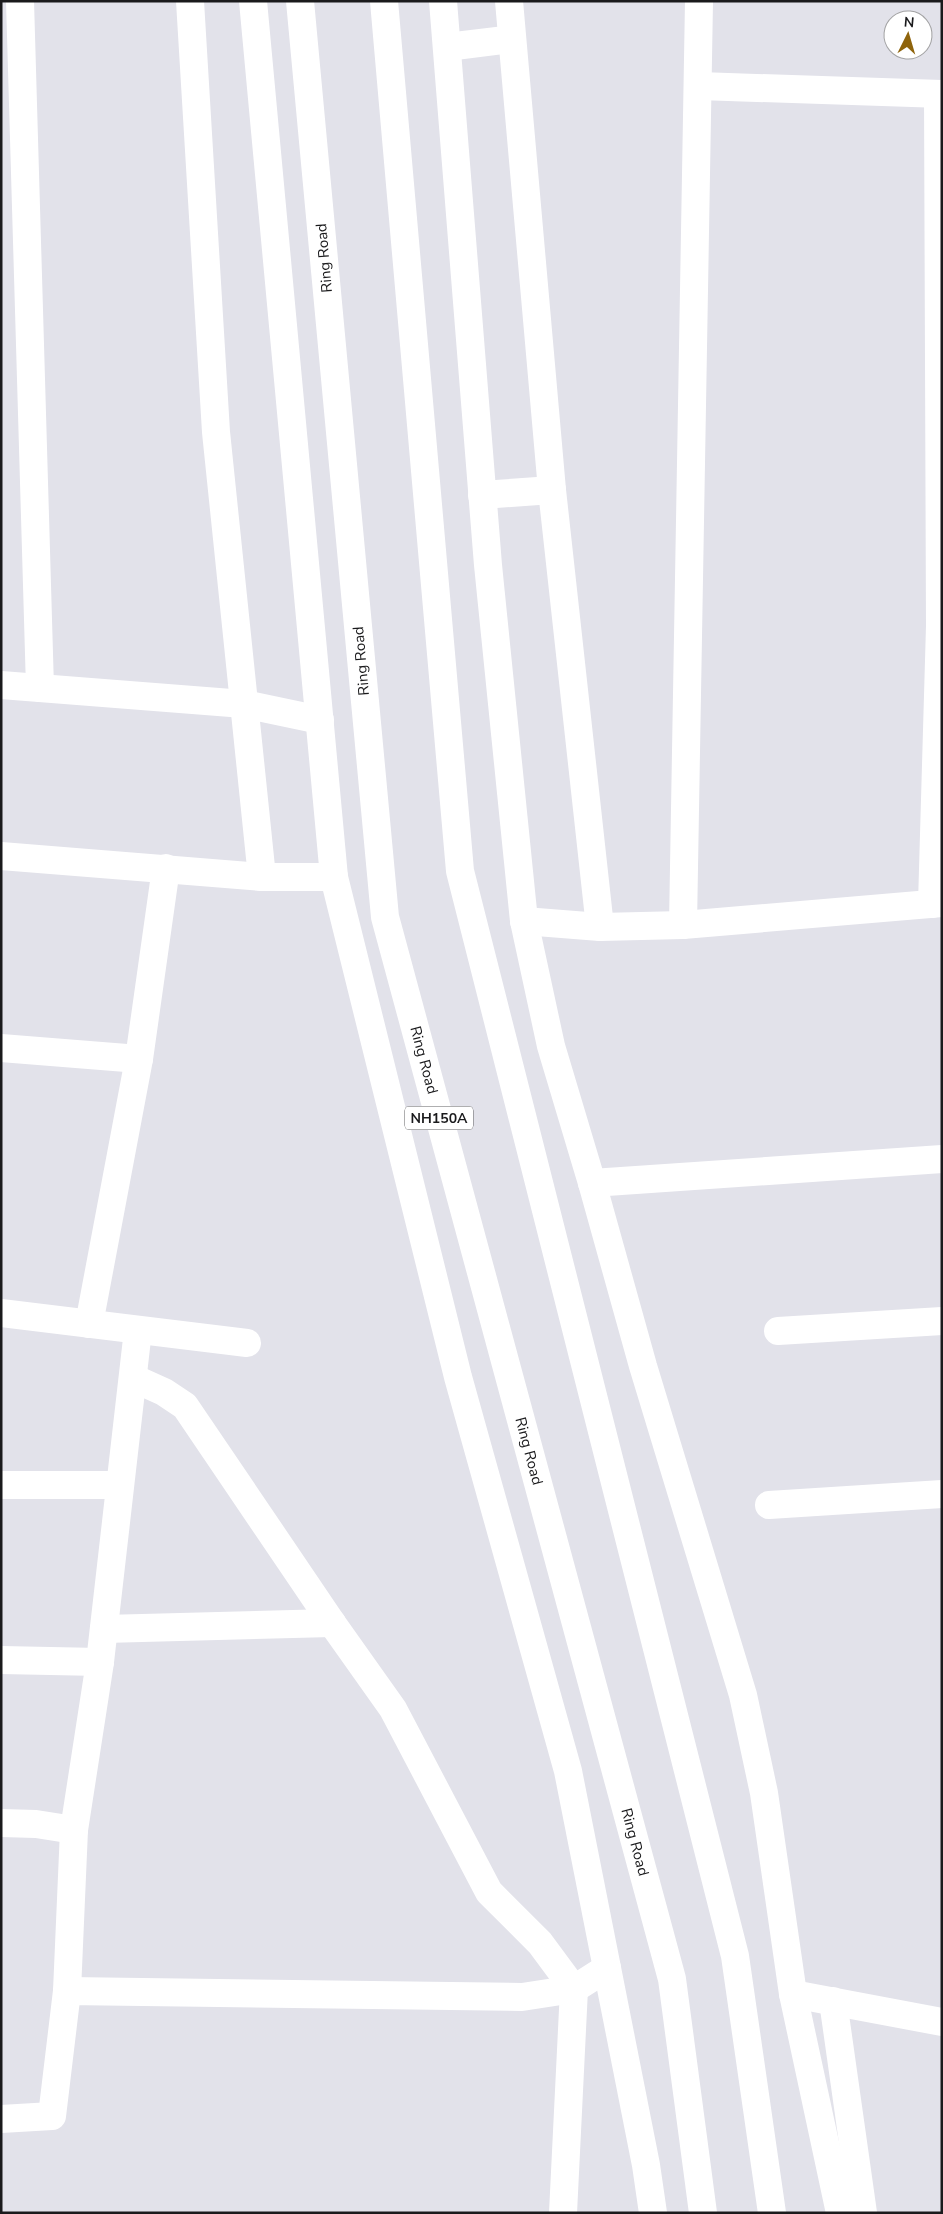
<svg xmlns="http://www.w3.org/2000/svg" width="943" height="2214" viewBox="0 0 943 2214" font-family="'Nunito Sans',sans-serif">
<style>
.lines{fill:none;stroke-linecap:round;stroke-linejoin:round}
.street{stroke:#fff;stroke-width:28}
.secondary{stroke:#fff;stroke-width:28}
.highway{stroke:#fff;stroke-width:28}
.labels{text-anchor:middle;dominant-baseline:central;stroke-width:4;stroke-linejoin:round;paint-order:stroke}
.shield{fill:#fff;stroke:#5f5f60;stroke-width:1}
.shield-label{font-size:14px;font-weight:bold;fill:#1a1a1c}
.street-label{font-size:15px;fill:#1a1a1c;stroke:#fff}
</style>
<rect width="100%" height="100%" fill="#e2e2ea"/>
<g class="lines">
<g class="street">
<path d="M20 1 40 688"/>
<path d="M190 1 216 432 262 877"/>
<path d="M447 47 512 39"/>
<path d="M699 86 942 94"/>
<path d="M552 490 600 927"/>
<path d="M482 495 552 490 509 1"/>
<path d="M1 685 244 704 320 720"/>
<path d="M1 856 262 877H334"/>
<path d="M932 904 940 626 938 94"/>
<path d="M524 921 600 927 683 925 942 903"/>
<path d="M683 925 699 1"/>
<path d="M1 1048 139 1059"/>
<path d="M592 1183 942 1159"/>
<path d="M1 1313 247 1343"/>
<path d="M89 1324 139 1059 166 868"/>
<path d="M778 1331 942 1321"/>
<path d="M133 1378 164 1392 185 1406 332 1623 393 1709 489 1892 540 1943 574 1989 563 2213"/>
<path d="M1 1485H120"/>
<path d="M769 1505 942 1494"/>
<path d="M104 1629 332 1623"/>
<path d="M1 1660 100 1662"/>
<path d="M1 1823 36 1824 74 1830"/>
<path d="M67 1991 74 1830 100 1662 138 1330"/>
<path d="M793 1994 942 2022"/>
<path d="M833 2001 863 2213"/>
<path d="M1 2119 52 2116 67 1991 522 1997 574 1989 607 1968"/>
</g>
<g class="secondary">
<path d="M253 1 334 877 458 1377 568 1771 646 2165 653 2213"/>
<path d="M443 1 488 565 524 921 551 1046 592 1183 643 1366 743 1695 764 1793 793 1994 840 2213"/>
</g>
<g class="highway">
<path d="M300 1 385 917 672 1979 703 2213"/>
<path d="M384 1 460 871 735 1956 772 2213"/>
</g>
</g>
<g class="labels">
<rect class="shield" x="405" y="1106.5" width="68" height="23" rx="4"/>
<g class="shield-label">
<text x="439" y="1118">NH150A</text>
</g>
<g class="street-label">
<text transform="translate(324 258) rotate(-95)">Ring Road</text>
<text transform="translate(361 661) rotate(-95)">Ring Road</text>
<text transform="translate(424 1060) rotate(75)">Ring Road</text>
<text transform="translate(529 1451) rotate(75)">Ring Road</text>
<text transform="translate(635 1842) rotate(75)">Ring Road</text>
</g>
</g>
<rect width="943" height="2214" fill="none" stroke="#1a1a1c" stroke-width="5"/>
<g transform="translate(908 35) rotate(5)"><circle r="24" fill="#ffffff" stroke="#a3a3a4"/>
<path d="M0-4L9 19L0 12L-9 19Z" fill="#8f640c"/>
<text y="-8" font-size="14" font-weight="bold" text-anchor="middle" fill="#1a1a1c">N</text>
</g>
</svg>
